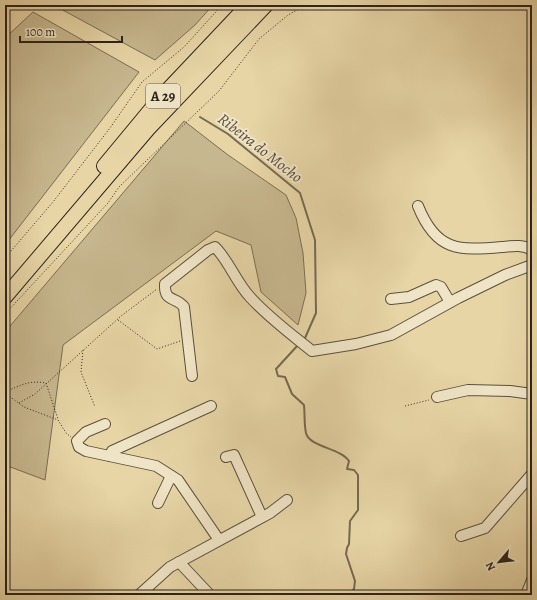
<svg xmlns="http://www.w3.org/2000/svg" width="537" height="600" viewBox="0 0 537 600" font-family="Alegreya,serif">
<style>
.green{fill:#c7b78e;stroke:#7a6d54}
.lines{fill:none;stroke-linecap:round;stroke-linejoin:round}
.stream{stroke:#776952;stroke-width:2}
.minor-casing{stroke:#5c503e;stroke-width:12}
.highway-casing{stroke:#2d231b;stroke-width:16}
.path{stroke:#2d231b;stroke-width:1;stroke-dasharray:1 2;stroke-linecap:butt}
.minor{stroke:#efe4c5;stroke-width:10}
.highway{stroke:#e7d5a6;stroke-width:14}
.labels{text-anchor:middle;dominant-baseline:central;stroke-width:4;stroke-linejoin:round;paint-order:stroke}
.shield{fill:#efe4c5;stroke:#675d4e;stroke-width:1}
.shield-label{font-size:14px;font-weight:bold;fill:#2d231b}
.water-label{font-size:16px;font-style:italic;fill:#584c3b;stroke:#efe4c5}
</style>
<rect width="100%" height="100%" fill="#e7d5a6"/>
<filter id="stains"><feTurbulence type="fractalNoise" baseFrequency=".005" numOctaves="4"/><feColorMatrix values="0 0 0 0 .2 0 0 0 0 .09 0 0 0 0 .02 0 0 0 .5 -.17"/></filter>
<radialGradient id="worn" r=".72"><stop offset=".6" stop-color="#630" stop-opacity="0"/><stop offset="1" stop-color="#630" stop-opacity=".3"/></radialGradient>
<g class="green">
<path d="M61 5H213L195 25 155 60 59 8Z"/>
<path d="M33 12 139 72 5 245V38Z"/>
<path d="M184 121 228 155 286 195 296 218 303 253 306 293 298 325 261 292 251 245 216 231 63 345 45 480 5 465V332Z"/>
</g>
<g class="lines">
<g class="stream">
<path d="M200 117 228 134 300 193 315 240 316 313 305 338"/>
<path d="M298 345 276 369 278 376 285 377 292 394 304 405C305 415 304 424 306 433 309 447 341 448 349 461L347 469 354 470 358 475V510L350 521 349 544 347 548 346 554 355 581 354 589 348 595"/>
</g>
<defs>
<g id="minor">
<path d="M418 206C436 251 458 251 502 247 512 246 523 244 532 250"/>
<path d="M391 299 409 297 436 285 441 287 450 302"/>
<path d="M192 376 184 307C176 296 164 303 165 284L208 250 215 247C229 261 236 282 250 297 268 317 291 334 312 351L356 344 391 335 458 298 505 275 532 265"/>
<path d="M437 397 468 390 510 391 532 394"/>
<path d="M105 424 86 432 77 441 79 447 86 451 156 466 178 480 219 540"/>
<path d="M110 456 112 451 211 406"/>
<path d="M226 457 234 455 262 517"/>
<path d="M158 503 171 476"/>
<path d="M461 536 485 528 532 474"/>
<path d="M179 562 210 595"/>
<path d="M139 595 170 567 270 513 287 500"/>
<path d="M526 595 532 580"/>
</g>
<g id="highway">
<path d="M104 166 162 96 248 5"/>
<path d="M5 297 148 129 266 5"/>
</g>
</defs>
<use href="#minor" class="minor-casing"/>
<use href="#highway" class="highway-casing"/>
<g class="path">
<path d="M5 258 53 202 110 128 142 82 184 47 222 5"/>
<path d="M5 314 108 203 119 187 219 91 259 39 288 15 306 5"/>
<path d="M118 320 157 349 180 341"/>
<path d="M83 350 81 372 95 407"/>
<path d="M6 392C20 385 30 380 46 383L58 419"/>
<path d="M5 393 24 407 58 420 66 433 71 437"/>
<path d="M19 403 35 394 121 316 157 289"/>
<path d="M405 406 429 400"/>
</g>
<use href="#minor" class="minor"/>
<use href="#highway" class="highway"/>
</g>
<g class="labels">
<rect class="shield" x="146" y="84" width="34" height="24" rx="3"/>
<g class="shield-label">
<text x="163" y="96">A 29</text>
</g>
<g class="water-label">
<text transform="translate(260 148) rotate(38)">Ribeira do Mocho</text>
</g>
</g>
<rect width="537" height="600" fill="none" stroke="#e7d5a6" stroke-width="20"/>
<rect x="6" y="6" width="525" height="588" fill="none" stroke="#2d231b" stroke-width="2"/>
<rect x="10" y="10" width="517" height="580" fill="none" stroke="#2d231b"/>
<g transform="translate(499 562) rotate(242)" stroke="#efe4c5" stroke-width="3" paint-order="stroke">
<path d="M0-3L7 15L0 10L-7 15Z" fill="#2d231b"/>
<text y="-6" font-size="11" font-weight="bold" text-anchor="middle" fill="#2d231b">N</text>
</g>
<path d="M20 36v6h102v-6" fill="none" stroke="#2d231b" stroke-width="2"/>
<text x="26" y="36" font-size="12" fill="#2d231b" stroke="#efe4c5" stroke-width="3" paint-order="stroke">100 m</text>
<rect width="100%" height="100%" filter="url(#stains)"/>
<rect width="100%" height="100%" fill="url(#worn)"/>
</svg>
